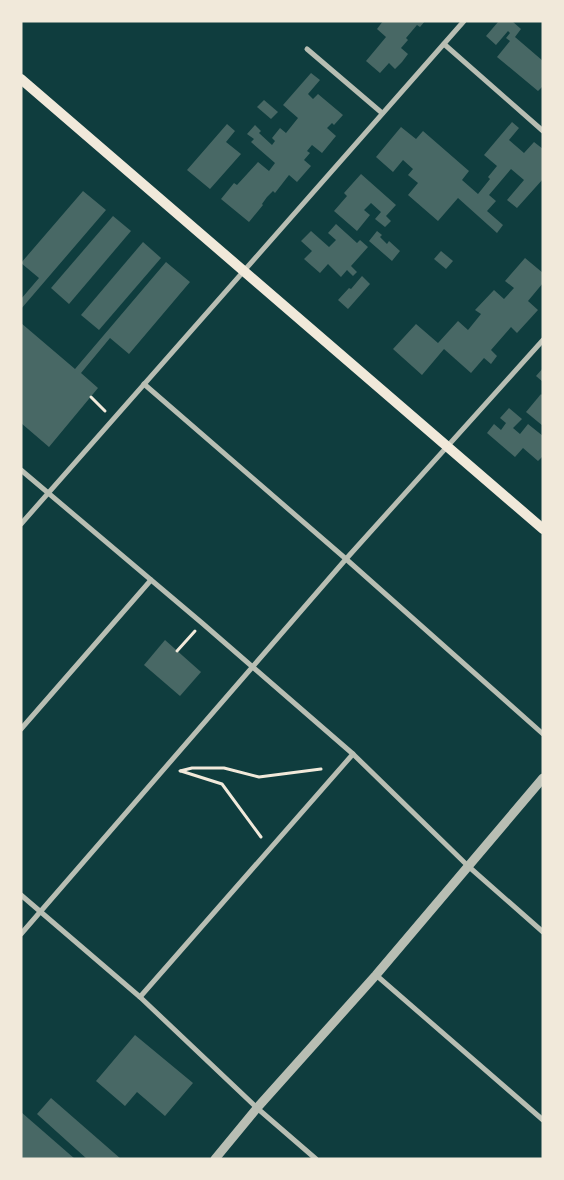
<svg xmlns="http://www.w3.org/2000/svg" width="564" height="1180" viewBox="0 0 564 1180" font-family="'Crimson Pro',serif">
<style>
.building{fill:#486865}
.lines{fill:none;stroke-linecap:round;stroke-linejoin:round}
.path{stroke:#f1e9da;stroke-width:3}
.minor{stroke:#b8beb3;stroke-width:5}
.tertiary{stroke:#b8beb3;stroke-width:9}
.secondary{stroke:#f1e9da;stroke-width:10}
</style>
<rect width="100%" height="100%" fill="#0f3d3e"/>
<g class="building">
<path d="M383 21H425L420 27 417 25 406 38 408 40 401 48 408 54 402 62 395 69 389 63 380 73 366 61 386 37 377 29Z"/>
<path d="M497 21H512L521 29 515 37 543 61V86L538 91 497 57 510 41 506 38 510 33 508 31 496 45 486 36 498 22Z"/>
<path d="M311 73 320 80 308 94 313 99 318 94 343 115 334 125 332 123 327 128 336 136 322 153 312 145 307 151 310 153 304 160 311 166 297 182 289 175 275 193 273 191 267 197 262 204 263 205 249 222 221 199 234 183 237 185 258 162 269 171 275 163 251 142 254 139 247 134 255 125 261 131 259 133 272 145 275 141 272 138 280 128 286 133 298 118 283 105Z"/>
<path d="M264 100 278 112 271 119 257 107Z"/>
<path d="M512 122 519 128 509 140 524 153 534 142 543 149V179L517 208 507 200 524 180 511 169 489 195 496 201 487 211 503 225 497 233 458 198 438 221 408 195 418 183 408 175 413 169 403 160 393 172 376 157 401 127 416 139 423 131 469 171 462 180 478 194 490 179 488 177 497 166 484 155Z"/>
<path d="M227 124 235 131 226 142 241 154 210 189 187 170Z"/>
<path d="M361 174 396 205 386 216 391 221 385 227 375 219 381 212 371 203 364 210 370 215 357 231 334 211 347 196 344 193Z"/>
<path d="M83 191 106 210 21 309V299L39 278 21 263Z"/>
<path d="M113 216 131 231 69 304 51 288Z"/>
<path d="M336 224 357 243 360 240 368 247 351 266 357 272 353 276 347 270 341 277 328 264 320 273 304 259 312 251 301 241 311 231 329 247 336 240 328 233Z"/>
<path d="M377 231 382 235 380 237 387 244 389 241 400 251 392 261 369 241Z"/>
<path d="M143 242 161 258 99 330 81 315Z"/>
<path d="M441 251 453 261 446 269 434 259Z"/>
<path d="M525 258 543 273V283L528 301 538 310 517 333 511 327 491 350 497 356 491 364 484 358 471 373 444 349 422 375 393 349 416 324 438 343 458 321 468 330 481 314 475 310 494 290 504 299 514 288 505 281Z"/>
<path d="M166 262 190 282 129 354 110 338 81 373 98 388 49 447 21 423V323L75 369Z"/>
<path d="M362 276 370 284 348 309 338 300 349 288 351 289Z"/>
<path d="M543 368V382L536 376Z"/>
<path d="M541 394 543 396V426L526 412Z"/>
<path d="M509 408 522 419 513 428 520 434 528 424 543 436V456L538 461 523 448 515 457 487 433 494 424 501 430 506 423 500 418Z"/>
<path d="M165 640 201 672 180 696 144 665Z"/>
<path d="M135 1035 193 1083 165 1116 137 1092 125 1106 96 1081Z"/>
<path d="M51 1098 121 1159H87L37 1114Z"/>
<path d="M21 1112 75 1159H21Z"/>
</g>
<g class="lines">
<g class="path">
<path d="M91 397 105 411"/>
<path d="M177 651 195 631"/>
<path d="M180 771 192 768H224L259 777 321 769"/>
<path d="M181 771 222 784 261 837"/>
</g>
<g class="minor">
<path d="M444 44 543 131"/>
<path d="M307 49 382 113"/>
<path d="M144 384 346 559 543 734"/>
<path d="M21 470 202 623 353 754 468 866 543 932"/>
<path d="M21 524 464 21"/>
<path d="M21 729 151 580"/>
<path d="M21 895 140 997 257 1108 316 1159"/>
<path d="M21 934 346 559 543 340"/>
<path d="M376 975 543 1120"/>
<path d="M140 997 353 754"/>
</g>
<path class="tertiary" d="M215 1159 257 1108 376 975 543 778"/>
<path class="secondary" d="M21 79 543 529"/>
</g>
<rect width="564" height="1180" fill="none" stroke="#f1e9da" stroke-width="45"/>
</svg>
